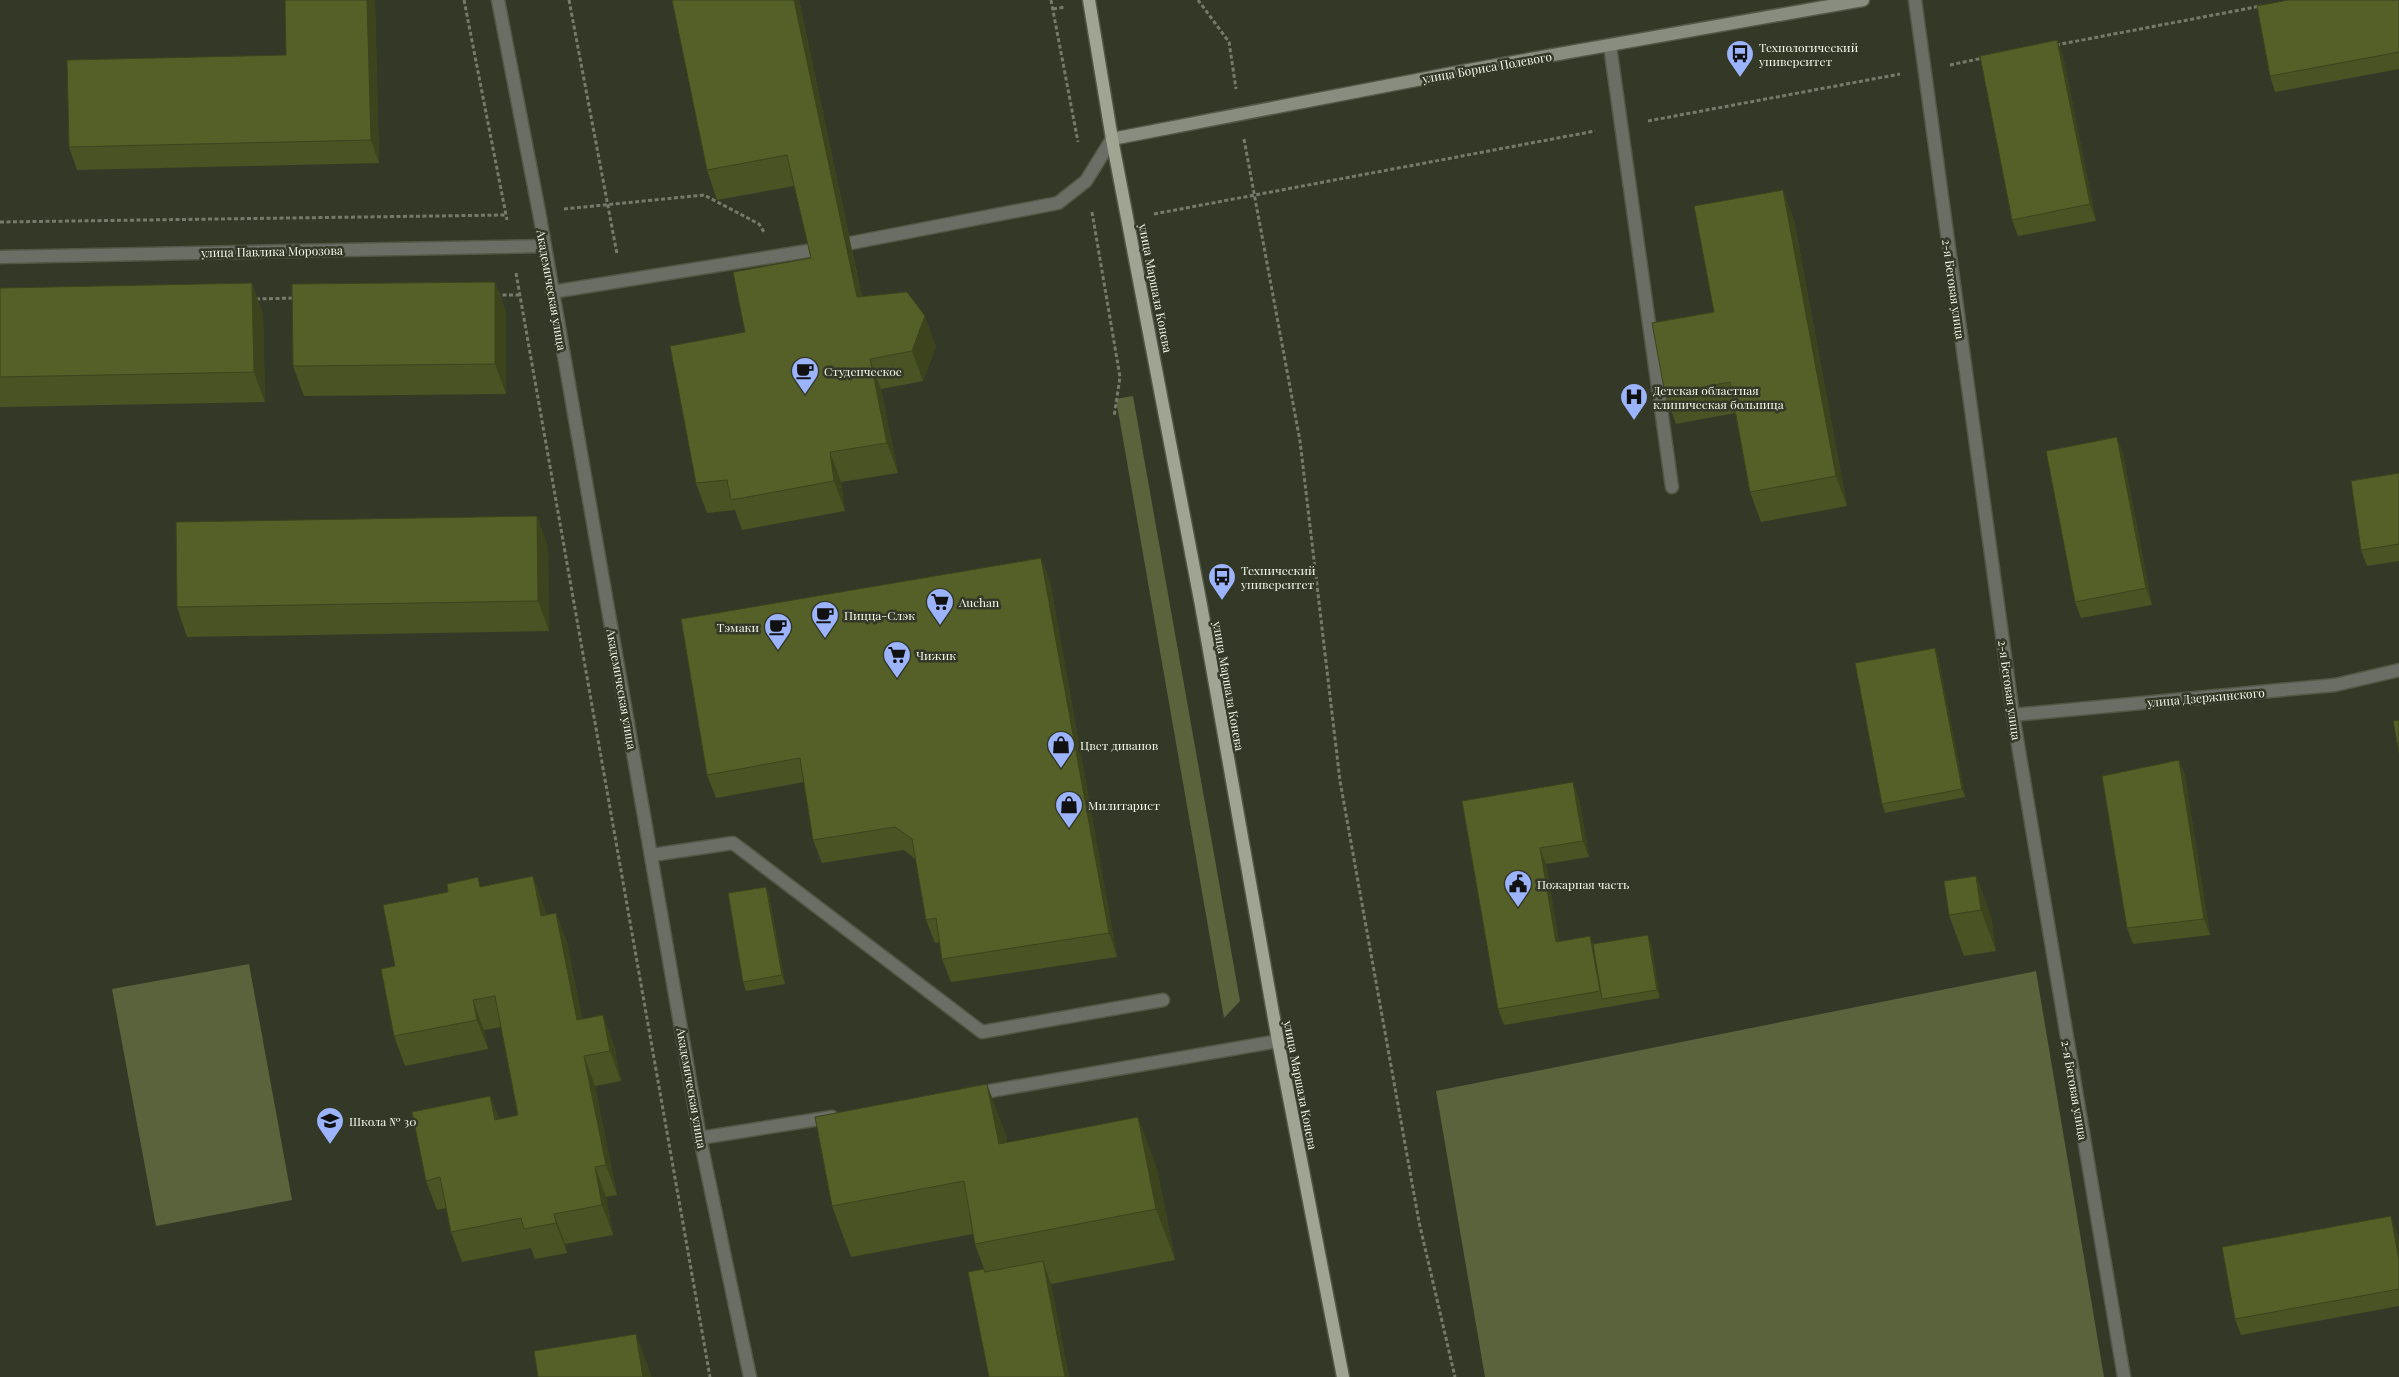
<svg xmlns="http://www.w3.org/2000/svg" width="2399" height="1377" viewBox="0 0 2399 1377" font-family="'Playfair Display',serif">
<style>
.green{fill:#5b633c}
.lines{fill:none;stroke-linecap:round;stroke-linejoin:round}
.lane-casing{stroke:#535746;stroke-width:15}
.street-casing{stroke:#535746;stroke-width:15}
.secondary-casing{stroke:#535746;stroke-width:15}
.primary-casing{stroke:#535746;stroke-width:15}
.path{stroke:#767a6a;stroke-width:3;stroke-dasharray:4 2.5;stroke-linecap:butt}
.lane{stroke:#6b6e65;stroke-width:12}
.street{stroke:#6b6e65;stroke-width:12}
.secondary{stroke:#898d7f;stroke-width:12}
.primary{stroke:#a0a593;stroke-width:12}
.wall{fill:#495323}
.shaded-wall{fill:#3c431d}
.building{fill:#556029;stroke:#3c431d}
.labels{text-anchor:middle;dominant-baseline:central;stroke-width:5;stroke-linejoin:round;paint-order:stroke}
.poi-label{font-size:12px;fill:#f4f7eb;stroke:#343826;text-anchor:start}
.street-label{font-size:12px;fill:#f4f7eb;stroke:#343826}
</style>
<rect width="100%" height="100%" fill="#343826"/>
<g class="green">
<path d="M1133 396 1240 1001 1224 1018 1116 399Z"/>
<path d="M249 964 292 1200 156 1226 112 989Z"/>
<path d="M2036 971 2104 1377H1485L1436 1091Z"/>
</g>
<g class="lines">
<defs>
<g id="lane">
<path d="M1610 46 1672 487"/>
<path d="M851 243 1058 203 1086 181 1112 139"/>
<path d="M552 292 814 250"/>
<path d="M652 855 733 843 982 1032 1163 1000"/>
<path d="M973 1094 1278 1041"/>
<path d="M700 1138 832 1117"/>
</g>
<g id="street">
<path d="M498 0 539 212 700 1138 750 1377"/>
<path d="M1915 0 2013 715 2124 1377"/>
<path d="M0 257 545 246"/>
<path d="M2013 715 2335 685 2399 670"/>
</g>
<path id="secondary" d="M1112 139 1463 71 1863 0"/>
<path id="primary" d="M1089 0 1112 139 1201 605 1278 1041 1343 1377"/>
</defs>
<use href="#lane" class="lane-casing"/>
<use href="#street" class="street-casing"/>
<use href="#secondary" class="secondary-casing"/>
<use href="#primary" class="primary-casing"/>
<g class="path">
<path d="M464 0 507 220"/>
<path d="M569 0 617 254"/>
<path d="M1051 0 1078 142"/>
<path d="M1198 0 1229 42 1236 89"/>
<path d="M1053 9 1065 7"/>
<path d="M2056 45 2261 6"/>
<path d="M1950 65 1983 58"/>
<path d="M1648 121 1900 74"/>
<path d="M1244 139 1300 441 1340 781 1419 1222 1455 1377"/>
<path d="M564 209 704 195 759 224 764 232"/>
<path d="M1092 212 1120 377 1114 417"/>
<path d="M1154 214 1595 131"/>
<path d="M0 222 506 215"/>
<path d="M516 273 710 1377"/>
<path d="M496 295H519"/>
<path d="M256 299 294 298"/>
</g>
<use href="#lane" class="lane"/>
<use href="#street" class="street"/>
<use href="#secondary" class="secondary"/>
<use href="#primary" class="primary"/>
</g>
<g class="wall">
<path d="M285 0H375L379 163 77 170 69 147 286 55Z"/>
<path d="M672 0H799L862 297 936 346 923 381 881 389 898 473 841 482 845 511 742 530 735 510 707 513 696 483 745 332 811 258 794 186 717 200 707 170Z"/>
<path d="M2399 0V69L2275 92 2270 76Z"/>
<path d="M2057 40 2063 56 2096 221 2018 236 2012 220Z"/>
<path d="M1794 220 1847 506 1761 522 1750 492 1735 413 1676 424 1665 394 1714 312Z"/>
<path d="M495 282 506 312V394L304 396 293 366Z"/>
<path d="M0 288 263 313 265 402 0 407Z"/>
<path d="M2123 453 2152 605 2081 618 2075 602Z"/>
<path d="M2399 473V561L2367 566 2361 550Z"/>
<path d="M548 546 549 631 187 637 177 607Z"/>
<path d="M1050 581 1117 957 951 982 942 959 940 942 935 943 926 920 915 859 904 850 822 863 813 840 804 782 716 798 707 775Z"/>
<path d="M1938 656 1965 797 1885 813 1882 804Z"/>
<path d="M2179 760 2185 776 2210 935 2133 944 2127 928Z"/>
<path d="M1579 798 1589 857 1546 864 1559 942 1593 944 1651 943 1660 998 1504 1025 1498 1009 1462 801Z"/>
<path d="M1976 876 1991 917 1996 951 1964 956 1949 915Z"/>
<path d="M482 887 544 906 546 915 556 913 567 943 582 1019 614 1045 621 1081 595 1086 617 1195 606 1197 613 1235 565 1244 567 1253 535 1259 531 1248 462 1262 451 1232 446 1208 437 1210 426 1181 490 1096 499 1119 518 1115 501 1027 484 1030 488 1049 405 1066 394 1036Z"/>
<path d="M766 887 769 895 785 984 746 991 743 982Z"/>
<path d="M1006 1135 1007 1142 1157 1168 1175 1260 1051 1284 1069 1377H989L984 1269 975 1244 973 1234 851 1257 832 1206Z"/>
<path d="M2397 1232 2399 1243V1306L2241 1335 2235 1319Z"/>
</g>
<g class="shaded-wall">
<path d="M367 0H375L379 163 371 140Z"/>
<path d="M794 0H799L868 327 857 297Z"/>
<path d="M2057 40 2063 56 2096 221 2090 204Z"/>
<path d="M1783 190 1794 220 1847 506 1836 476Z"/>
<path d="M495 282 506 312V394L495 364Z"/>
<path d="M252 283 263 313 265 402 254 372Z"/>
<path d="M925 316 936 346 923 381 912 351Z"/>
<path d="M870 359 881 389 898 473 887 443Z"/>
<path d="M2117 437 2123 453 2152 605 2146 588Z"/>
<path d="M830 452 841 482 845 511 834 481Z"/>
<path d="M537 516 548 546 549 631 538 601Z"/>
<path d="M1041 558 1050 581 1117 957 1109 933Z"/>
<path d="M1935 648 1938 656 1965 797 1962 789Z"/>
<path d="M2179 760 2185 776 2210 935 2204 919Z"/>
<path d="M1573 782 1579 798 1589 857 1583 841Z"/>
<path d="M1540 848 1546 864 1562 958 1556 942Z"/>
<path d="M533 876 544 906 552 946 541 916Z"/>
<path d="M1976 876 1991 917 1996 951 1981 910Z"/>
<path d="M766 887 769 895 785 984 782 975Z"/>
<path d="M556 913 567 943 588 1050 577 1020Z"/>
<path d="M1648 935 1651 943 1660 998 1657 990Z"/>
<path d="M1590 936 1596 952 1602 999 1600 991Z"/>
<path d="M473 1000 484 1030 488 1049 477 1020Z"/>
<path d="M603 1015 614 1045 621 1081 610 1051Z"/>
<path d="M584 1056 595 1086 617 1195 606 1165Z"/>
<path d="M987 1084 1006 1135 1017 1195 999 1144Z"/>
<path d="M490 1096 501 1126 495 1120Z"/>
<path d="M1138 1117 1157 1168 1175 1260 1156 1209Z"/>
<path d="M595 1167 606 1197 613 1235 602 1205Z"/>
<path d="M554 1214 565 1244 567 1253 556 1223Z"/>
<path d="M2391 1216 2397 1232 2399 1243V1260Z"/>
<path d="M1043 1261 1051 1284 1069 1377H1065Z"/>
<path d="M636 1334 652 1377H643Z"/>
</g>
<g class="building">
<path d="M285 0H367L371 140 69 147 67 60 286 55Z"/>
<path d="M672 0H794L857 297 907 292 925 316 912 351 870 359 887 443 830 452 834 481 731 500 727 480 696 483 670 346 745 332 733 272 811 258 787 155 707 170Z"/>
<path d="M2288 0H2399V52L2270 76 2257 6Z"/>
<path d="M2057 40 2090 204 2012 220 1980 56Z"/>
<path d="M1783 190 1836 476 1750 492 1730 382 1665 394 1652 323 1714 312 1694 206Z"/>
<path d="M495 282V364L293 366 292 284Z"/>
<path d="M252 283 254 372 0 377V288Z"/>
<path d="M2117 437 2146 588 2075 602 2046 451Z"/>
<path d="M2399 473V544L2361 550 2351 481Z"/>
<path d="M537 516 538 601 177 607 176 522Z"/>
<path d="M1041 558 1109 933 942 959 936 918 926 920 912 839 895 827 813 840 800 758 707 775 681 619Z"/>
<path d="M1935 648 1962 789 1882 804 1855 663Z"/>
<path d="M2399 720V753L2393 721Z"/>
<path d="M2179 760 2204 919 2127 928 2102 776Z"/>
<path d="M1573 782 1583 841 1540 848 1556 942 1590 936 1600 991 1498 1009 1462 801Z"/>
<path d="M533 876 541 916 556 913 577 1020 603 1015 610 1051 584 1056 606 1165 595 1167 602 1205 554 1214 556 1223 524 1229 521 1218 451 1232 440 1177 426 1181 412 1112 490 1096 495 1120 518 1115 495 996 473 1000 477 1020 394 1036 381 969 395 966 383 905 448 892 447 884 478 877 480 887Z"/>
<path d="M1976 876 1981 910 1949 915 1944 881Z"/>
<path d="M766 887 782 975 743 982 728 893Z"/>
<path d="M1648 935 1657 990 1602 999 1593 944Z"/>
<path d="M987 1084 999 1144 1138 1117 1156 1209 975 1244 964 1181 832 1206 815 1117Z"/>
<path d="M2391 1216 2399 1260V1289L2235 1319 2222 1247Z"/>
<path d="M1043 1261 1065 1377H989L968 1272 984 1269 985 1272Z"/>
<path d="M636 1334 643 1377H538L534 1351Z"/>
</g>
<defs>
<symbol id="bus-pin" viewBox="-11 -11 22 30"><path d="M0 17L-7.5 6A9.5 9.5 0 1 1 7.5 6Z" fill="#9bb4fd" stroke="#343826"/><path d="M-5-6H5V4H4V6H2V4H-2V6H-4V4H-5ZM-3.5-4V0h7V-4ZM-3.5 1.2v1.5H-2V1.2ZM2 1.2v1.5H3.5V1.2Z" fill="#111"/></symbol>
<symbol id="cafe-pin" viewBox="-11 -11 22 30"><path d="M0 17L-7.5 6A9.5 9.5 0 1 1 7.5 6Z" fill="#9bb4fd" stroke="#343826"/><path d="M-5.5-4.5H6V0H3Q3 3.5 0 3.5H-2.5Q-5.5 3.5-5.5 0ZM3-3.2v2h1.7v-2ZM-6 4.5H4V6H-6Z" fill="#111"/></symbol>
<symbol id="hospital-pin" viewBox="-11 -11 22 30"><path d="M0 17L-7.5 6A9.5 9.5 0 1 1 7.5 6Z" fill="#9bb4fd" stroke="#343826"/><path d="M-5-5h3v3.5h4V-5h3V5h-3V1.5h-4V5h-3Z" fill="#111"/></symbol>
<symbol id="supermarket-pin" viewBox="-11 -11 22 30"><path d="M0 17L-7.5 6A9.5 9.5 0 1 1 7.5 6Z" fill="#9bb4fd" stroke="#343826"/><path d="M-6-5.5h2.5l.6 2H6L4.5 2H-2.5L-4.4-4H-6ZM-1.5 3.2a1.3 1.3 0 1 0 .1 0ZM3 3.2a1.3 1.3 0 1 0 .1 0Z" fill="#111"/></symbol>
<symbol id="shop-pin" viewBox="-11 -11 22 30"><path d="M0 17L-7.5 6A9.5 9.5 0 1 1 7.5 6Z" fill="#9bb4fd" stroke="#343826"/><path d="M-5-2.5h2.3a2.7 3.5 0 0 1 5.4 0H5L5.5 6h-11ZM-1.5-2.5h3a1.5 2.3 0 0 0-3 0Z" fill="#111"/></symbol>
<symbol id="civic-pin" viewBox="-11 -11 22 30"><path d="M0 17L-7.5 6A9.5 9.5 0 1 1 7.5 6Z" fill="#9bb4fd" stroke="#343826"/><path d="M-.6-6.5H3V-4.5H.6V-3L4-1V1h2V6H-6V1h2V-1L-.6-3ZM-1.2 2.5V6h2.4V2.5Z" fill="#111"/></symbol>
<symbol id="school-pin" viewBox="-11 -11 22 30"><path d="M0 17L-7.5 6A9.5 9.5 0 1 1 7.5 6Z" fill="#9bb4fd" stroke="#343826"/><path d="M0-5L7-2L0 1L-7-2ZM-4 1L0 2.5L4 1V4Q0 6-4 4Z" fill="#111"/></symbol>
</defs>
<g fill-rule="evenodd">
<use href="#bus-pin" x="1724" y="38" width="32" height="43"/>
<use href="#cafe-pin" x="789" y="355" width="32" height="43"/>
<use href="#hospital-pin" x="1618" y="381" width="32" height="43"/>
<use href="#bus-pin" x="1206" y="561" width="32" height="43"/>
<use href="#supermarket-pin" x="924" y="586" width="32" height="43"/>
<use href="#cafe-pin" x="809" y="599" width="32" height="43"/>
<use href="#cafe-pin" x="762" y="611" width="32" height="43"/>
<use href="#supermarket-pin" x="881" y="639" width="32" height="43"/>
<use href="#shop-pin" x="1045" y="729" width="32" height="43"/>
<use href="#shop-pin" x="1053" y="789" width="32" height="43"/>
<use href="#civic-pin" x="1502" y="868" width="32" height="43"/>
<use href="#school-pin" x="314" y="1105" width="32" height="43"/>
</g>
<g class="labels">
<g class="poi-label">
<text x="1759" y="47">Технологический<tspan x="1759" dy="14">университет</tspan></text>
<text x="824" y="371">Студенческое</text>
<text x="1653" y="390">Детская областная<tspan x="1653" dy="14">клиническая больница</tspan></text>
<text x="1241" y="570">Технический<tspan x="1241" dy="14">университет</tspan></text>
<text x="959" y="602">Auchan</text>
<text x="844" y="615">Пицца-Слэк</text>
<text x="759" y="627" text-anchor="end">Тэмаки</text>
<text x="916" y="655">Чижик</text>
<text x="1080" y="745">Цвет диванов</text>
<text x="1088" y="805">Милитарист</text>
<text x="1537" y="884">Пожарная часть</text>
<text x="349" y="1121">Школа № 30</text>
</g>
<g class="street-label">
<text transform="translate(1487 67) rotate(-10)">улица Бориса Полевого</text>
<text transform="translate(272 251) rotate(-1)">улица Павлика Морозова</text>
<text transform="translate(1156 288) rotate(79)">улица Маршала Конева</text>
<text transform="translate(1954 289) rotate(82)">2-я Беговая улица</text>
<text transform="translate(552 290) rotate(80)">Академическая улица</text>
<text transform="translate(1229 686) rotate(80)">улица Маршала Конева</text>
<text transform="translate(622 689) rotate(80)">Академическая улица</text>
<text transform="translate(2010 690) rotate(82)">2-я Беговая улица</text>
<text transform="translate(2206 697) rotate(-5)">улица Дзержинского</text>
<text transform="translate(1301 1085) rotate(79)">улица Маршала Конева</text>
<text transform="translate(692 1088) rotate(80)">Академическая улица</text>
<text transform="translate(2075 1090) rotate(80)">2-я Беговая улица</text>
</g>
</g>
</svg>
